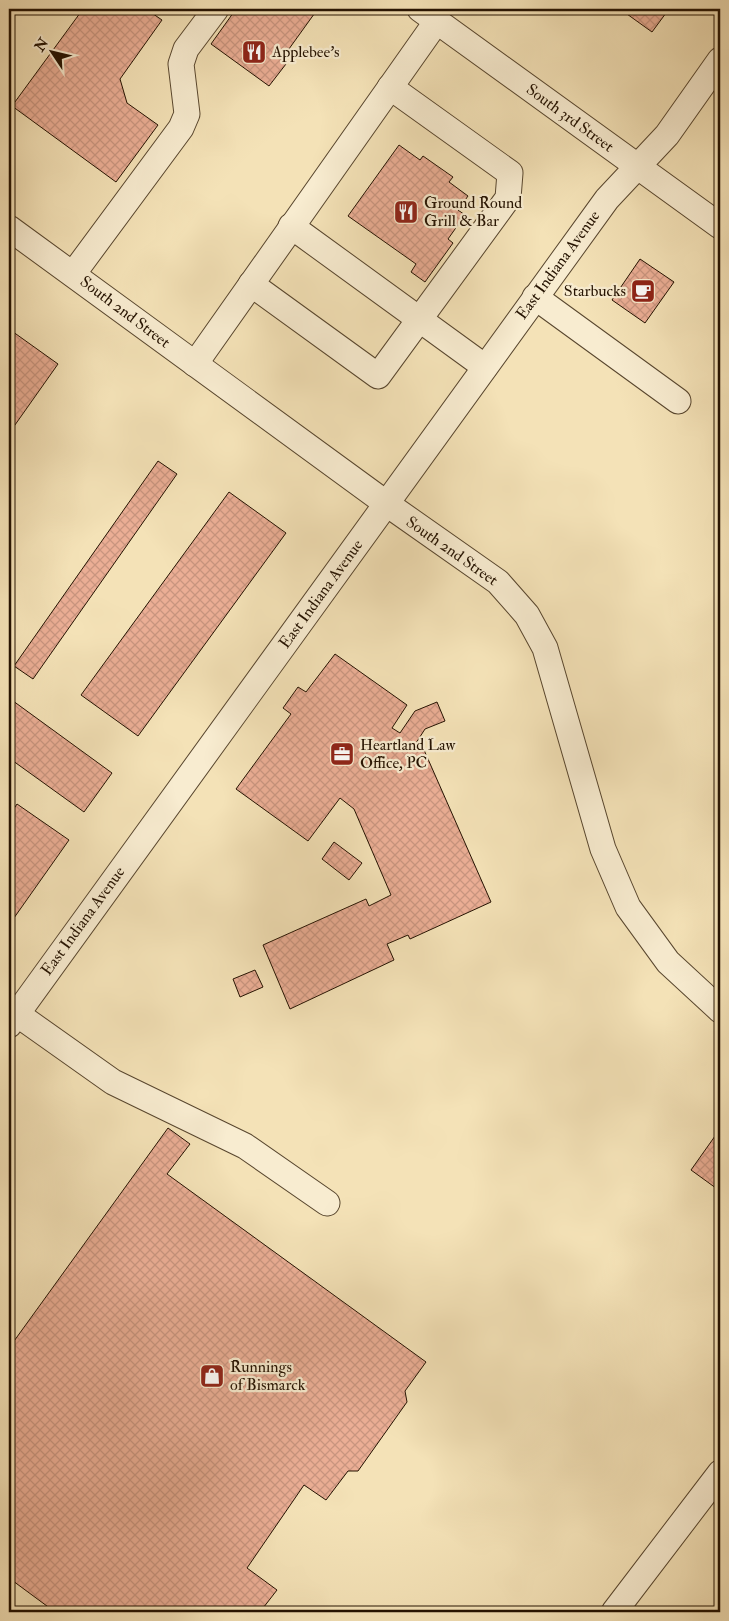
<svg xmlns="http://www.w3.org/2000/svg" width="729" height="1621" viewBox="0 0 729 1621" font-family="'IM FELL Double Pica',serif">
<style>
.building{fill:url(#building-cross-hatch);stroke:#241201}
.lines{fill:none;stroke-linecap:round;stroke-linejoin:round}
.minor-casing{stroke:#58462e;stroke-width:27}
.minor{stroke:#f8ecd0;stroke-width:25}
.labels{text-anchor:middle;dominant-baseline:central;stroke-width:4.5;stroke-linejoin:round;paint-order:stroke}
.poi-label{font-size:16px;fill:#241201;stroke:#f8ecd0;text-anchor:start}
.street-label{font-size:16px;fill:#241201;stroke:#f8ecd0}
</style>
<defs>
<pattern id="building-cross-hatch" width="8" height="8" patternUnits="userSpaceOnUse" patternTransform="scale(1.25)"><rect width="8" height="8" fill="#ebae95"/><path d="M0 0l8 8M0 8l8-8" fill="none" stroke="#c9957f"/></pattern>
</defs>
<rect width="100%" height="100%" fill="#f4e2b7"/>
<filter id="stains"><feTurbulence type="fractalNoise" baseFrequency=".004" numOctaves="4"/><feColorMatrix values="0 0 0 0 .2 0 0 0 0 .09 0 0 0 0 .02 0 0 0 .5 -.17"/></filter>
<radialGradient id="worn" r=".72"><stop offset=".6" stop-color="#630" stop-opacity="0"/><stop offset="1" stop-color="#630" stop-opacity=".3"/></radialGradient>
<g class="building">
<path d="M83 9H146L162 20 120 79 127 103 158 125 116 182 12 106Z"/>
<path d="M236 9 317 10 281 60 286 64 269 86 211 44Z"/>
<path d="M620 9H669L652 32Z"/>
<path d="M399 145 420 160 423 156 453 177 449 182 468 196 458 210 465 215 448 239 453 243 425 282 411 272 416 264 348 216Z"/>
<path d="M640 259 674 282 645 323 612 300Z"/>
<path d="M9 329 58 364 10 432H9Z"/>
<path d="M158 461 177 474 33 679 14 666Z"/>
<path d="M229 492 286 533 138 736 81 695Z"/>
<path d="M335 654 407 705 392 728 400 733 415 711 437 702 445 721 425 729 416 743 424 750 491 902 410 939 408 935 387 944 394 960 290 1009 263 945 366 899 369 906 391 895 354 809 340 798 308 841 236 789 291 714 283 708 298 687 306 692Z"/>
<path d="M9 698 112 773 84 812 9 758Z"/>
<path d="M17 804 69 840 9 925V816Z"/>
<path d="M334 842 362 863 349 880 322 859Z"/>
<path d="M255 970 263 987 240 997 233 979Z"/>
<path d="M168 1128 190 1144 167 1174 426 1362 405 1391 407 1402 358 1471H348L326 1500 304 1485 247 1568 277 1590 260 1612H55L9 1578V1348Z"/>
<path d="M720 1129V1191L691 1170Z"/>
</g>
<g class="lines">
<defs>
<g id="minor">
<path d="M420 9 720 226"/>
<path d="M291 226 485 367"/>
<path d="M9 228 387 504 498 582 527 615 545 648 603 849 628 907 668 962 720 1010"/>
<path d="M73 274 181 128 187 114 181 64 186 49 216 9"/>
<path d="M251 284 378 376 508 198 510 173 390 87"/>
<path d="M535 297 678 401"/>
<path d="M195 364 437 21"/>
<path d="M17 1014 113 1082 245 1146 327 1203"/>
<path d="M9 1025 607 199 667 135 720 60"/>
<path d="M614 1612 720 1473"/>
</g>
</defs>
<use href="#minor" class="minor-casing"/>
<use href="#minor" class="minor"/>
</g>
<defs>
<symbol id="restaurant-square" viewBox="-11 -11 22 22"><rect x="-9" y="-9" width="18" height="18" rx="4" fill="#8f2418" stroke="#f8ecd0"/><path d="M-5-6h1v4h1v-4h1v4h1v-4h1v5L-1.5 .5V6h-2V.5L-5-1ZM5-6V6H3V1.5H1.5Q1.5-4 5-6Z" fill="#fff"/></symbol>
<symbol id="cafe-square" viewBox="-11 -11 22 22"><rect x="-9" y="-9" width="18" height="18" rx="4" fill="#8f2418" stroke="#f8ecd0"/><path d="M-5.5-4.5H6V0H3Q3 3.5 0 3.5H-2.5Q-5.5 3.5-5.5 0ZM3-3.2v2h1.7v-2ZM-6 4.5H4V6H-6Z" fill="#fff"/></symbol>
<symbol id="office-square" viewBox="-11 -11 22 22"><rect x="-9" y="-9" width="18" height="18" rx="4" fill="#8f2418" stroke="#f8ecd0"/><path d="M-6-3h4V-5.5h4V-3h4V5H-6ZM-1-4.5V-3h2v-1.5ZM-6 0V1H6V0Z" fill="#fff"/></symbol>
<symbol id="shop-square" viewBox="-11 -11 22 22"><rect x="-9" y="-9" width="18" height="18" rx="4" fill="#8f2418" stroke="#f8ecd0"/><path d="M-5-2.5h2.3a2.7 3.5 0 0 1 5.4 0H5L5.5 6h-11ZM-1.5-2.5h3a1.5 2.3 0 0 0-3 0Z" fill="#fff"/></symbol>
</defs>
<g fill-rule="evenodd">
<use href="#restaurant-square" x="240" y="38" width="28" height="28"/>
<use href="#restaurant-square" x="392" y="198" width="28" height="28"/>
<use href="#cafe-square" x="629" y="277" width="28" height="28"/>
<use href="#office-square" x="328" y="740" width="28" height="28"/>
<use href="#shop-square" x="198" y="1362" width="28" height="28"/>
</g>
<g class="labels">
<g class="poi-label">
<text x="272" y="52">Applebee's</text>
<text x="424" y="203">Ground Round<tspan x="424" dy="18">Grill &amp; Bar</tspan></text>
<text x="626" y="291" text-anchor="end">Starbucks</text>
<text x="360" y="745">Heartland Law<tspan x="360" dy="18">Office, PC</tspan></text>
<text x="230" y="1367">Runnings<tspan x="230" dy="18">of Bismarck</tspan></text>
</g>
<g class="street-label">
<text transform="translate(570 118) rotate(36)">South 3rd Street</text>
<text transform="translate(558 265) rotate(-54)">East Indiana Avenue</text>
<text transform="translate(125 312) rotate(37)">South 2nd Street</text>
<text transform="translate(452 551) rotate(35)">South 2nd Street</text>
<text transform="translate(321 594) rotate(-54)">East Indiana Avenue</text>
<text transform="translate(83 921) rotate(-54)">East Indiana Avenue</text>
</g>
</g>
<rect width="729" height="1621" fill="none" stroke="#f4e2b7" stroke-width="30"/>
<rect x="10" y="10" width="709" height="1601" fill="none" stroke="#241201" stroke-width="2.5"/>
<rect x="15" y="15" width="699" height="1591" fill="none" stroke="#241201"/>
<g transform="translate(52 52) rotate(305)" stroke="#f8ecd0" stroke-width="4" paint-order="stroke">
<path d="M0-4L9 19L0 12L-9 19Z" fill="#241201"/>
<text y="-8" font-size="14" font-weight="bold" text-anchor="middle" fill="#241201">N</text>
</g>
<rect width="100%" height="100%" filter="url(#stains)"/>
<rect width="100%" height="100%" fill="url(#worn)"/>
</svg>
